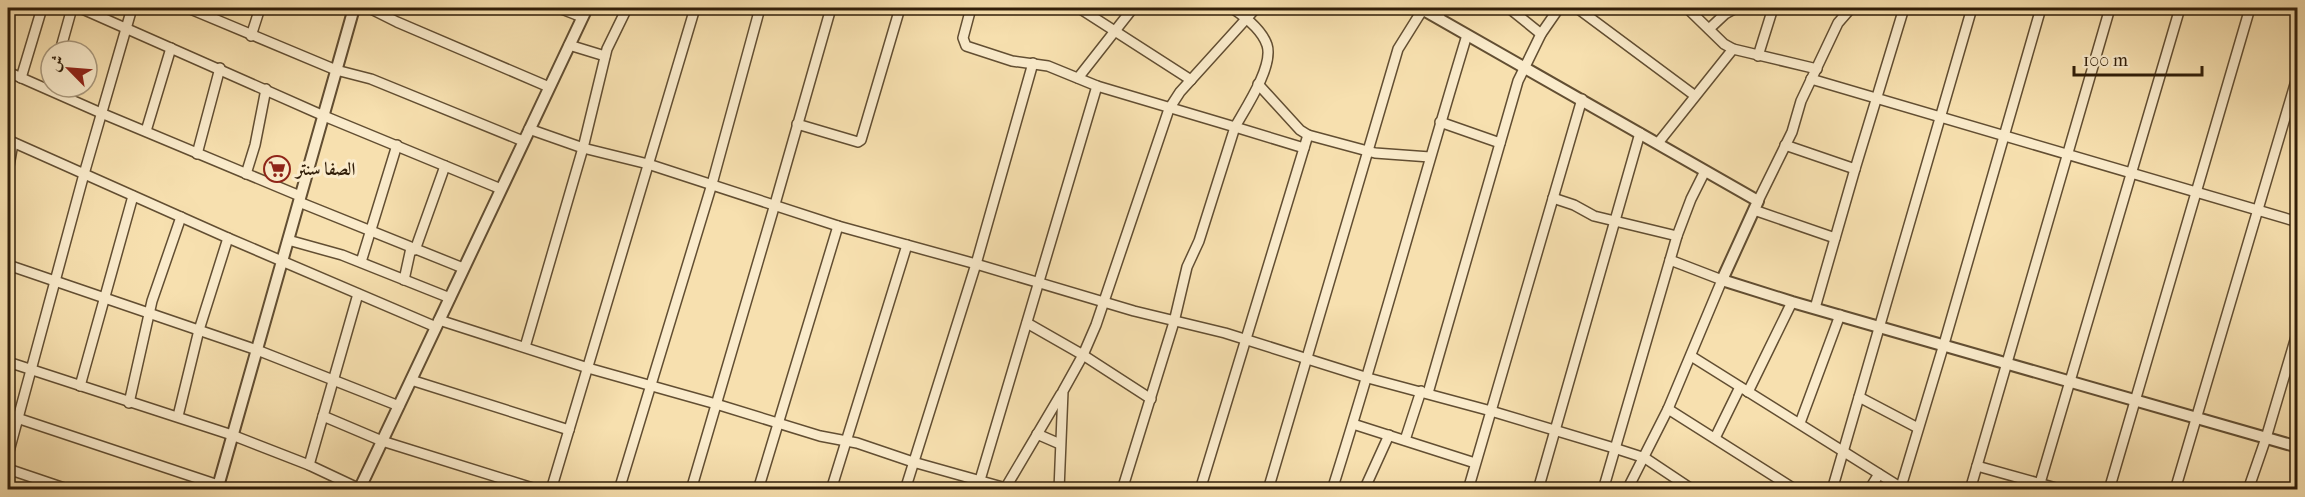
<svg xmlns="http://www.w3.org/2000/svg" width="2305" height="497" viewBox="0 0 2305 497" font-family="'IM FELL French Canon',Amiri,serif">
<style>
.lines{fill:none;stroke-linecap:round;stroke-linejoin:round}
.minor-casing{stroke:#624e32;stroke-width:12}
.tertiary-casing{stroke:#624e32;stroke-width:14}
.minor{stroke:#faebcb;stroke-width:9}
.tertiary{stroke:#faebcb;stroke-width:10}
.labels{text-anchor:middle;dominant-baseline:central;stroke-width:6;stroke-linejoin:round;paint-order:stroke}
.poi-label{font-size:18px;font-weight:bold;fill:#311e09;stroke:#faebcb;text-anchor:start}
</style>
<rect width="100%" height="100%" fill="#f7e0af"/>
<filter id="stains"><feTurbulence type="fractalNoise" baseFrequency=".00333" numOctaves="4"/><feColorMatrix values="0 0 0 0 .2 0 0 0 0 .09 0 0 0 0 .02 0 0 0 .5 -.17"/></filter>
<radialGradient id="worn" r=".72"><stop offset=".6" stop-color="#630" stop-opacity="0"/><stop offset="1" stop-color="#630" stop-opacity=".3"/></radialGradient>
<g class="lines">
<defs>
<g id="minor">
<path d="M80 8 324 116 501 189"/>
<path d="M188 8 336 70 371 79 523 141"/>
<path d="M369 8 397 22 549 87"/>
<path d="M559 8 582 17"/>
<path d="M971 8 963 38 966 46 1012 61 1048 66 1097 86 1235 127 1199 241 1187 267 1174 322 1122 490"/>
<path d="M1079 8 1191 80"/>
<path d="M1232 8C1244 16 1262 30 1267 45 1274 66 1245 109 1235 127L1304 148"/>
<path d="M1509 8 1541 34"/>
<path d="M1577 8 1694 95"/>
<path d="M1687 8 1724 44 1733 49 1817 69"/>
<path d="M1438 18 1442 8"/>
<path d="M1709 29 1725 14 1736 8"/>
<path d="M251 36 260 8"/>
<path d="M569 45 605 56"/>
<path d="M60 51 72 8"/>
<path d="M1758 56 1773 8"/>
<path d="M8 72 101 113 300 196"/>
<path d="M21 78 42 8"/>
<path d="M1078 78 1133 8"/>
<path d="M1811 79 2298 222"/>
<path d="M1258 84 1300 130 1308 135 1375 153 1430 157"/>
<path d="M1440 122 1500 143"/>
<path d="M797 124 858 142 861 140 900 8"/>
<path d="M529 129 583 148 648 164 838 226 976 264 1134 311 1225 333 1368 378 1491 411 1614 448 1645 458 1693 490"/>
<path d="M146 131 171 48"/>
<path d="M8 140 228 238 436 327"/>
<path d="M1658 143 1733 49"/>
<path d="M1785 145 1855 169 1904 8"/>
<path d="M197 154 220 68"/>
<path d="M8 172 13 143"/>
<path d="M246 174 255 145 266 89"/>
<path d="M1553 198 1574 205 1594 216 1677 236"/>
<path d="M1758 201 1792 132 1801 101 1838 23 1851 8"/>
<path d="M299 202 463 268"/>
<path d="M1754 210 1835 238"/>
<path d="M288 240 342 255 450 298"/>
<path d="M415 250 445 166"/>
<path d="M361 262 397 145"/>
<path d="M8 265 257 350 399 406"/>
<path d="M404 280 411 248"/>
<path d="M1815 308 1855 169"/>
<path d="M439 320 588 368 716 404 820 436 857 443 913 462 1013 490"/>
<path d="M1027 323 1083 355 1151 399"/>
<path d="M525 347 583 148 607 49 627 8"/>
<path d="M1691 356 1900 487"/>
<path d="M8 362 232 435 309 465 360 489"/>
<path d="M411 380 569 430"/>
<path d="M80 386 133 196"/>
<path d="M1748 392 1792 302"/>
<path d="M1428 393 1518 81 1541 34 1559 8"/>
<path d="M1859 397 1918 428"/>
<path d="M129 403 152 301 181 217"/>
<path d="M1668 409 1796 490"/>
<path d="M8 415 218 485"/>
<path d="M178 416 199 330 228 238"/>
<path d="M323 416 382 441 539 490"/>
<path d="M1800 423 1840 315"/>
<path d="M1353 424 1475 463"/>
<path d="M1037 434 1060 444"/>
<path d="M1715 438 1740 387"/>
<path d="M1405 440 1421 391"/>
<path d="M8 455 84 174 132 8"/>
<path d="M309 465 358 294"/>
<path d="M1977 466 2063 490"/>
<path d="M8 469 70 490"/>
<path d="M2040 483 2180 8"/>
<path d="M1006 487 1061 394"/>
<path d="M551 490 695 8"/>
<path d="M619 490 712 184 760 8"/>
<path d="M691 490 775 204 831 8"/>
<path d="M758 490 838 226"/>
<path d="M831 490 907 245"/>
<path d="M905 490 976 264 1033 63"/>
<path d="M977 490 1097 86"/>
<path d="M1059 490 1063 391 1083 355 1096 325 1169 109 1180 92 1256 8"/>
<path d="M1200 490 1308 135"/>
<path d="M1268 490 1398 49 1423 9"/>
<path d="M1332 490C1380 339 1421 186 1467 35"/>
<path d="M1364 490 1389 435"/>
<path d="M1468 490 1582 99"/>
<path d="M1538 490 1640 133"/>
<path d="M1603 490 1677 236 1691 199 1705 171"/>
<path d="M1627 490 1668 409 1722 280 1670 260"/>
<path d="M1832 490 1972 8"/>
<path d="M1869 490 1879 474"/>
<path d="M1900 490 1944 344 2041 8"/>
<path d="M1970 490 2110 8"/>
<path d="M2109 490 2250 8"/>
<path d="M2175 490 2298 74"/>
<path d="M2248 490 2266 438 2298 330"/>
</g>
<g id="tertiary">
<path d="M1420 8 1758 201 1722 280 1792 302 2298 447"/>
<path d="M217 490 354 8"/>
<path d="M359 490 587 8"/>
</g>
</defs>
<use href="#minor" class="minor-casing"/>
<use href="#tertiary" class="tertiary-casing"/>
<use href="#minor" class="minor"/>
<use href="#tertiary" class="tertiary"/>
</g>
<defs>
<symbol id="supermarket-ring" viewBox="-11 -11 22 22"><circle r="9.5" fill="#faebcb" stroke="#8f2418" stroke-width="1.5"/><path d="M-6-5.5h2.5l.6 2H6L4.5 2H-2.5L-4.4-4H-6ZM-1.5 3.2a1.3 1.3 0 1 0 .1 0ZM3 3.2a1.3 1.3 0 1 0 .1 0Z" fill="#8f2418"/></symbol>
</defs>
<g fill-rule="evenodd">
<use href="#supermarket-ring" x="262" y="154" width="30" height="30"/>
</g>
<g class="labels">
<g class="poi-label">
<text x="296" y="169">الصفا سنتر</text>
</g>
</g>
<rect width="2305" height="497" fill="none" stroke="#f7e0af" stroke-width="30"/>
<rect x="9" y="9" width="2287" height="479" fill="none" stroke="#311e09" stroke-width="3"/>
<rect x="15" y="15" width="2275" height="467" fill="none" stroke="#311e09" stroke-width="1.5"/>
<g transform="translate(69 69) rotate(295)"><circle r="28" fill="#faebcb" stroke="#aa997d" stroke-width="1.5"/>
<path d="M0-4.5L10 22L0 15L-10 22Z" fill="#8f2418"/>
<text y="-9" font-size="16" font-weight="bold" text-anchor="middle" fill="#311e09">ش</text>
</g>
<path d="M2074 66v9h128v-9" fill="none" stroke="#311e09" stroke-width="3"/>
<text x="2083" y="66" font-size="18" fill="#311e09" stroke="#faebcb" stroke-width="4.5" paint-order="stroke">100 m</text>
<rect width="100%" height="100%" filter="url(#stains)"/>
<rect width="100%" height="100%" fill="url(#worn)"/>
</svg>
